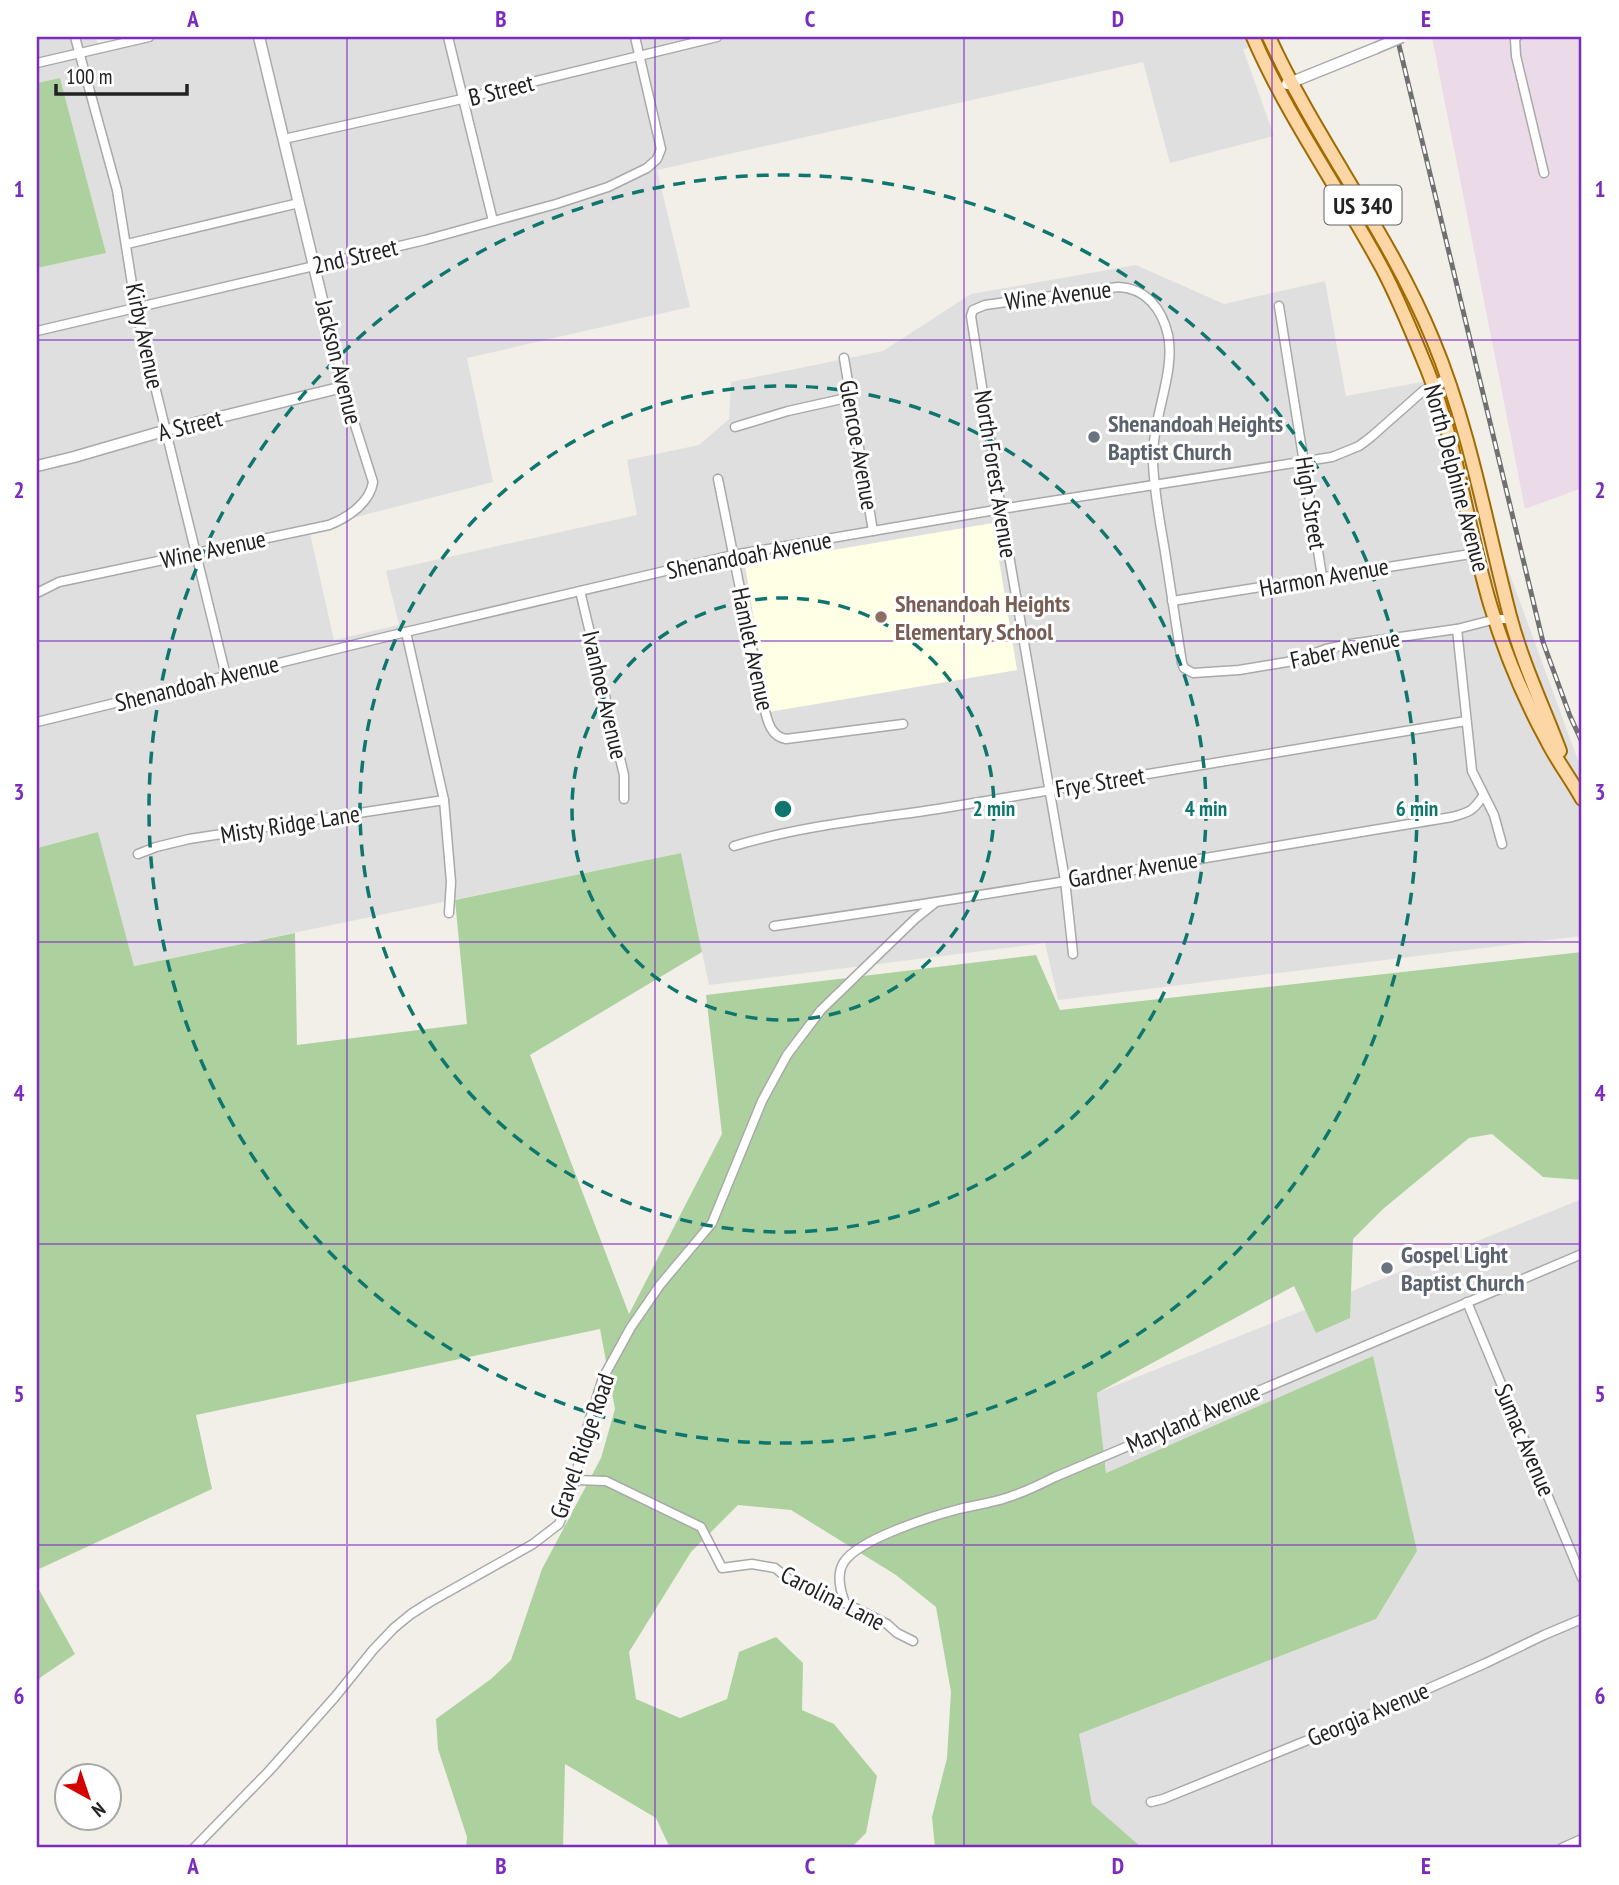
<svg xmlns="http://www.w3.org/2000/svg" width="1619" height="1885" viewBox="0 0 1619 1885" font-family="'PT Sans Narrow',sans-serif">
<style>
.residential{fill:#e0dfdf}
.industrial{fill:#ebdbe8}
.education{fill:#ffffe5}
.forest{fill:#add19e}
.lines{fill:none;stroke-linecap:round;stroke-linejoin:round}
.minor-casing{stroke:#a9a9a9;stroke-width:11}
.tertiary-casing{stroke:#a9a9a9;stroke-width:13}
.primary-casing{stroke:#a06b00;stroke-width:16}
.minor{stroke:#fff;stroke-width:8}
.tertiary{stroke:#fff;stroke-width:10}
.primary{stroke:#fcd6a4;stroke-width:12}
.rail-casing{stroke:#707070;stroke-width:5}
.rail{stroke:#fff;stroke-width:2.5;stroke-dasharray:8;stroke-linecap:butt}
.tertiary-bridge-casing{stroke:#a9a9a9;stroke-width:13;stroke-linecap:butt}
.tertiary-bridge{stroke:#fff;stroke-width:10}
.grid{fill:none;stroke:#7b2cbf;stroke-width:2;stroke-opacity:0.55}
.ring{fill:none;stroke:#0f766e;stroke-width:3.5;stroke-dasharray:12 9}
.worship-dot{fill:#6b7280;stroke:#fff;stroke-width:2.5}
.education-dot{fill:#8d6e63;stroke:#fff;stroke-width:2.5}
.labels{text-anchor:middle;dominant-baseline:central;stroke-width:6;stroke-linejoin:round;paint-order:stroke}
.shield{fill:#fff;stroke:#646464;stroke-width:2}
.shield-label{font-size:23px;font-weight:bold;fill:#222}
.street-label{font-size:24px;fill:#222;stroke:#fff}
.worship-label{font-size:24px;font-weight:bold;fill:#5b616d;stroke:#fff;text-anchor:start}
.education-label{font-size:24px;font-weight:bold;fill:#785e54;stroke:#fff;text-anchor:start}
.centre{fill:#0f766e;stroke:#fff;stroke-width:3.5}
.ring-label{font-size:21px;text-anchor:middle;font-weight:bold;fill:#0f766e;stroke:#fff;stroke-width:6;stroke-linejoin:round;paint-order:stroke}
.neatline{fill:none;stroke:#7b2cbf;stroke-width:2.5}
.grid-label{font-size:23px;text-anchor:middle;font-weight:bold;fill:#7b2cbf}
</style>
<rect width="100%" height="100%" fill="#f2efe9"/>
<g class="residential">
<path d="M37 37H96L98 46 136 37H1291L1243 49 1274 136 1170 163 1143 62 657 170 690 307 467 358 493 482 309 529 334 640 399 625 386 571 637 515 627 460 699 445 729 419 731 382 883 351 971 294 1136 265 1224 304 1325 281 1346 396 1438 379 1582 771V936L1058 1000 1045 943 709 985 681 853 133 966 98 832 37 848V268L106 253 60 78 37 83Z"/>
<path d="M1582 1199V1848H1142L1136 1845 1092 1804 1079 1734 1376 1619 1373 1357 1106 1473 1097 1393Z"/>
</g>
<path class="industrial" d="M1432 37H1582V488L1525 509Z"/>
<path class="education" d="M993 523 1017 670 769 712 745 565Z"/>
<g class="forest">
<path d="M60 78 106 253 37 268V83Z"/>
<path d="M98 832 134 966 295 933 297 1045 467 1024 455 900 681 853 702 952 530 1055 629 1314 722 1134 706 995 1036 955 1060 1010 1582 952V1180L1543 1177 1492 1134 1469 1138 1383 1209 1353 1239 1350 1318 1316 1333 1294 1286 1097 1393 1106 1473 1373 1356 1417 1551 1376 1619 1079 1734 1092 1804 1142 1848H935L932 1817 947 1758 951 1692 936 1607 896 1575 791 1510 738 1505 691 1552 629 1652 636 1699 680 1718 727 1699 739 1652 776 1637 803 1663 802 1710 834 1724 877 1776 866 1833 851 1848H670L656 1818 565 1764 563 1848H466L467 1837 438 1749 436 1719 491 1679 511 1660 542 1569 601 1458 615 1409 600 1329 196 1415 212 1489 37 1570V848Z"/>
<path d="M37 1586 75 1654 41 1677 37 1683Z"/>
</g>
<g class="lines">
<defs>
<g id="minor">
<path d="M75 37 117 190 136 309 226 676"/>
<path d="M448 37 493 221"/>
<path d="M1517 37 1515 39 1516 56 1544 173"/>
<path d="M37 63 149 37"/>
<path d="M284 139 462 99 717 37"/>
<path d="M127 244 299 203"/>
<path d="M1279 306 1322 576"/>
<path d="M37 331 425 240 556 204 608 187 647 168 657 159 661 149 635 37"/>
<path d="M844 358 873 531"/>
<path d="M735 427 788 411 851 397"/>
<path d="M718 479 763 703C767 718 769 736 786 739L903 724"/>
<path d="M580 591 624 775V799"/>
<path d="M37 593 59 582 329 525C347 518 370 503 373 482L343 387"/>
<path d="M1172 601 1477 553"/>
<path d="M1457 629 1472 771 1494 815 1502 844"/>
<path d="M406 632 444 800 451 882 449 913"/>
<path d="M37 722 406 632 733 555 1001 509 1332 457 1359 446 1371 437 1423 391 1447 378"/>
<path d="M734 846C800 826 870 819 938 809L1466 721"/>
<path d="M138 854 156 847 189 839 444 800"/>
<path d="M774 926C1001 894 1226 854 1452 817 1470 812 1473 811 1483 796"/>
<path d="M1073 954 1065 880 1001 509 971 316 973 310 985 305 1118 287C1146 288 1162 309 1168 335 1176 373 1151 420 1153 462 1154 492 1160 522 1165 552 1171 589 1176 626 1182 663L1184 668 1193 673 1239 670 1293 661 1326 649 1350 644 1457 629 1496 619H1511"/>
<path d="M1467 1302 1582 1578"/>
<path d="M575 1480 606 1481 701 1527 722 1568 752 1564 775 1568 790 1580 845 1603 887 1624 897 1633 913 1641"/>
<path d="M845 1603C840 1590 836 1574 844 1562 859 1539 932 1516 959 1509 975 1505 991 1503 1006 1498 1023 1493 1039 1485 1055 1477L1582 1254"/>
<path d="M1151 1802 1163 1799 1362 1718 1486 1663 1544 1635 1582 1619"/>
<path d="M194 1848 269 1771 335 1697 373 1650 394 1628 411 1614 430 1602 533 1544 559 1524 573 1487 587 1428 603 1378 631 1327 660 1285 712 1223 762 1101 787 1055 821 1010 915 919 935 903"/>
<path d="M1562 1848 1582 1839"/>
</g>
<g id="tertiary">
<path d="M1287 84 1376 48"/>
<path d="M37 466 74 457 167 430 343 387 259 37"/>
</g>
<g id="primary">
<path d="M1253 37C1288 118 1340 190 1382 268 1399 300 1413 335 1427 369 1457 444 1467 526 1490 604 1504 651 1523 697 1547 741 1557 761 1571 779 1582 799"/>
<path d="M1269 37C1317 142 1389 233 1433 340 1470 429 1486 524 1510 616 1522 662 1543 706 1560 751"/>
</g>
</defs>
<use href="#minor" class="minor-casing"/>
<use href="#tertiary" class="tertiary-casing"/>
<use href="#primary" class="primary-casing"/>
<use href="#minor" class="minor"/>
<use href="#tertiary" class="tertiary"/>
<use href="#primary" class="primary"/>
<defs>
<path id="rail" d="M1397 37 1543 642 1570 716 1582 742"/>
</defs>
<use href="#rail" class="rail-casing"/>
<use href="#rail" class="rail"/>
<defs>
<path id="tertiary-bridge" d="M1376 48 1402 37"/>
</defs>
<use href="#tertiary-bridge" class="tertiary-bridge-casing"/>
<use href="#tertiary-bridge" class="tertiary-bridge"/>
</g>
<path class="grid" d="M347 37V1848M655 37V1848M964 37V1848M1272 37V1848M37 340H1582M37 641H1582M37 942H1582M37 1244H1582M37 1545H1582"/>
<g class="ring">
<circle cx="783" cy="809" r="211"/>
<circle cx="783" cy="809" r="423"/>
<circle cx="783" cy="809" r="634"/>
</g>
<g class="worship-dot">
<circle cx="1094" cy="437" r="7"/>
<circle cx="1387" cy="1268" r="7"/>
</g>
<circle class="education-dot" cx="881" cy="617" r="7"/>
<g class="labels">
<rect class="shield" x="1324.5" y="185.5" width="77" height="39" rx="5"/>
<g class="shield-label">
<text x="1363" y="205">US 340</text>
</g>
<g class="street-label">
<text transform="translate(501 90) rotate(-14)">B Street</text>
<text transform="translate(355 256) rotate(-13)">2nd Street</text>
<text transform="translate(1058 295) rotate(-7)">Wine Avenue</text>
<text transform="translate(145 336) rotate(78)">Kirby Avenue</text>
<text transform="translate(339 362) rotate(76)">Jackson Avenue</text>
<text transform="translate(190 425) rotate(-14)">A Street</text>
<text transform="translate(859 445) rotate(80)">Glencoe Avenue</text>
<text transform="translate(996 474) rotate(81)">North Forest Avenue</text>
<text transform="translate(1457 478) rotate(75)">North Delphine Avenue</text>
<text transform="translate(1311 503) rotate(81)">High Street</text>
<text transform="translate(213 549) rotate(-12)">Wine Avenue</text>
<text transform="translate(749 555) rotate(-11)">Shenandoah Avenue</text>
<text transform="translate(1324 577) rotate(-10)">Harmon Avenue</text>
<text transform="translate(753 649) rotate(78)">Hamlet Avenue</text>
<text transform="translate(1345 649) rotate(-12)">Faber Avenue</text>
<text transform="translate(197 683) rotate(-14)">Shenandoah Avenue</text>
<text transform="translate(605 695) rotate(77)">Ivanhoe Avenue</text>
<text transform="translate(1100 782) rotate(-9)">Frye Street</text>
<text transform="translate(290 824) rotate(-9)">Misty Ridge Lane</text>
<text transform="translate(1133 869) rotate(-9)">Gardner Avenue</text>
<text transform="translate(1193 1418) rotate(-23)">Maryland Avenue</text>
<text transform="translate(1525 1440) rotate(67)">Sumac Avenue</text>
<text transform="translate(582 1446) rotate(-71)">Gravel Ridge Road</text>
<text transform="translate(833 1598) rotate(27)">Carolina Lane</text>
<text transform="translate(1368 1714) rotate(-23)">Georgia Avenue</text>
</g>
<g class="worship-label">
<text x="1108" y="423">Shenandoah Heights<tspan x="1108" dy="28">Baptist Church</tspan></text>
<text x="1401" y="1254">Gospel Light<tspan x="1401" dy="28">Baptist Church</tspan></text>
</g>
<g class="education-label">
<text x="895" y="603">Shenandoah Heights<tspan x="895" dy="28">Elementary School</tspan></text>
</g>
</g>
<circle cx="783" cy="809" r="10" class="centre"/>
<g class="ring-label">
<text x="994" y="816">2 min</text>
<text x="1206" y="816">4 min</text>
<text x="1417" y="816">6 min</text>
</g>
<rect width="1619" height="1885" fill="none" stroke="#ffffff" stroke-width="77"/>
<g transform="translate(88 1797) rotate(140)"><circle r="33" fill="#ffffff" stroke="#a7a7a7" stroke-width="2"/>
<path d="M0-5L12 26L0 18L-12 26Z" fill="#d40000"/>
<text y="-10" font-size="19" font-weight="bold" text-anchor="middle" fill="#222222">N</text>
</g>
<path d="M56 84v10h131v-10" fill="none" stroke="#222222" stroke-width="3.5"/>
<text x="66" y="84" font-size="21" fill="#222222" stroke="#ffffff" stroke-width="5" paint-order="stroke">100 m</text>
<rect x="38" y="38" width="1542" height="1808" class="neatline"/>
<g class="grid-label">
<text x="193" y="27">A</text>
<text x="501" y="27">B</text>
<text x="810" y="27">C</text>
<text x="1118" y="27">D</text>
<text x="1426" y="27">E</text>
<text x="19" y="197">1</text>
<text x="1600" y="197">1</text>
<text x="19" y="498">2</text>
<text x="1600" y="498">2</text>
<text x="19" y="800">3</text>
<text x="1600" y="800">3</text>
<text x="19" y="1101">4</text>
<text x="1600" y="1101">4</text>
<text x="19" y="1402">5</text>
<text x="1600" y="1402">5</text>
<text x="19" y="1704">6</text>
<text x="1600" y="1704">6</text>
<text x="193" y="1874">A</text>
<text x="501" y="1874">B</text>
<text x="810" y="1874">C</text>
<text x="1118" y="1874">D</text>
<text x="1426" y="1874">E</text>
</g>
</svg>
